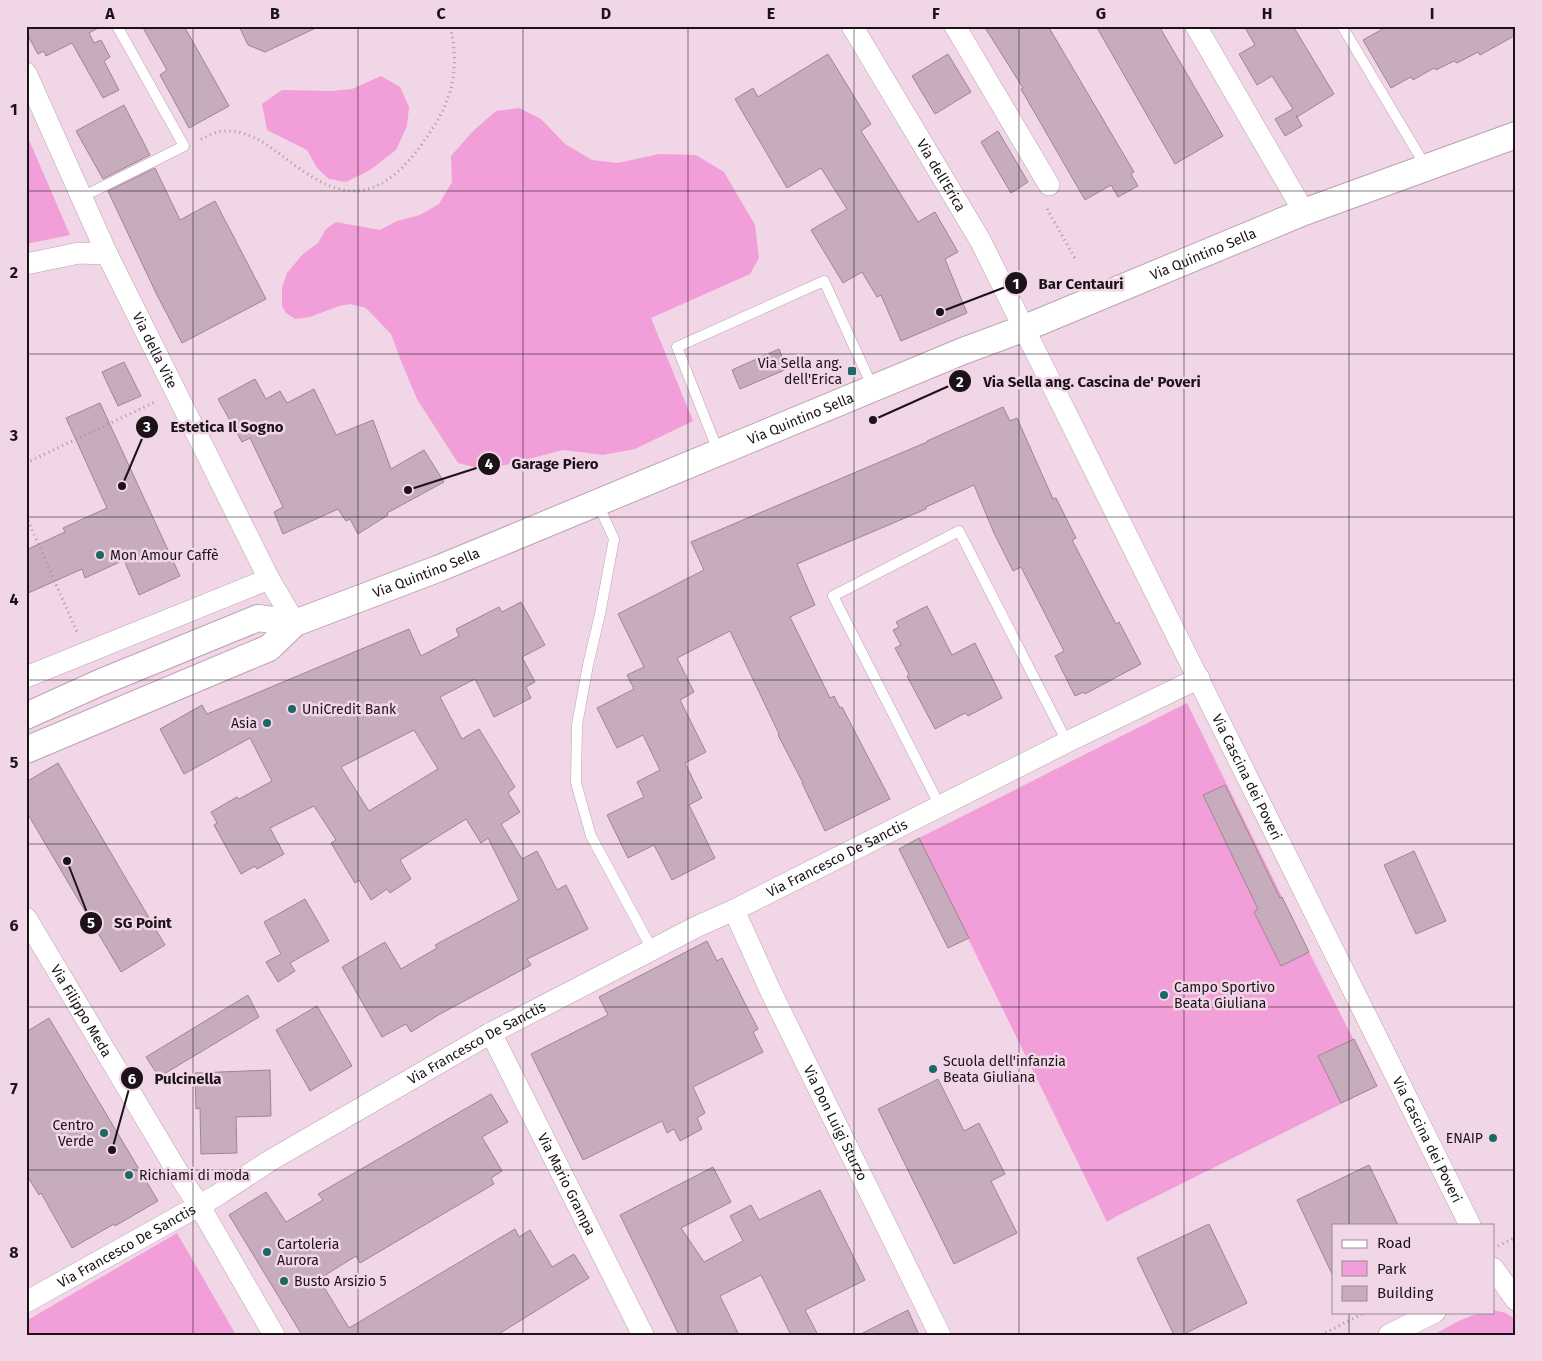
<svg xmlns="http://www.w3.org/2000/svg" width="1542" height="1361" viewBox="0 0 1542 1361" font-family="'Fira Sans',sans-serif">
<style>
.green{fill:#f29ed8}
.building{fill:#c6acbd;stroke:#9e8595;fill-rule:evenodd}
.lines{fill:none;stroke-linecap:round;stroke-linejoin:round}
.service-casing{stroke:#bba2b2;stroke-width:11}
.minor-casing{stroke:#bba2b2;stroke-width:22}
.tertiary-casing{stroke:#bba2b2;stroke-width:28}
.path{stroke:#a994a1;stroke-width:3;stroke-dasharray:1 4;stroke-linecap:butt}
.service{stroke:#fff;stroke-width:10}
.minor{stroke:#fff;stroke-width:21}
.tertiary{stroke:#fff;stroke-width:26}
.grid{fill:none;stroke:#1c1319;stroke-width:1;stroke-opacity:0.55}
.poi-dot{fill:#1c6864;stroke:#f1d6e7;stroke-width:2}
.labels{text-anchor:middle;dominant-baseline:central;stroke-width:5;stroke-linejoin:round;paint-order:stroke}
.street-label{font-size:14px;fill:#1c1319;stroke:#f1d6e7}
.poi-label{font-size:14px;fill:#1c1319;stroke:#f1d6e7;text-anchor:start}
.leader{fill:none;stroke:#1c1319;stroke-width:2}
.callout-dot{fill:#1c1319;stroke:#f1d6e7;stroke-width:2}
.mark-label{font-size:15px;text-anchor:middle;font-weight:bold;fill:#fff}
.callout-label{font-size:15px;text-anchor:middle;font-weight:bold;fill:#1c1319;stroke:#f1d6e7;stroke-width:5;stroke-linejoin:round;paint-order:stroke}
.neatline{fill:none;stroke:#1c1319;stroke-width:2}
.grid-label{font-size:16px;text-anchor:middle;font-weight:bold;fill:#1c1319}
</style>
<rect width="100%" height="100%" fill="#f1d6e7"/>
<g class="green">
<path d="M381 76 400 87 409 107 407 126 396 150 370 170 346 182 329 179 317 168 307 150 267 130 262 104 282 90 331 91 352 89Z"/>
<path d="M519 108 541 119 565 144 592 160 618 163 659 154 696 155 724 172 755 225 759 258 750 274 651 318 693 421 635 449 603 455 563 450 486 470 458 463 417 399 401 361 391 334 366 308 350 304 339 306 310 317 295 319 286 313 282 306V287L287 273 303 254 318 243 326 229 336 222 380 230 397 221 420 215 439 204 452 182 451 156 473 131 496 111Z"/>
<path d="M26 133 70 235 26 244Z"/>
<path d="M1187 703 1309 952 1377 1086 1117 1216 1107 1222 919 838Z"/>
<path d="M177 1233 236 1335H26V1321Z"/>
<path d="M1493 1310 1506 1313 1516 1320V1335H1433C1452 1325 1471 1312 1493 1312Z"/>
</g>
<g class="building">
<path d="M26 26H102L89 33 94 43 101 40 110 57 104 61 119 90 103 98 72 43 46 56 44 51 38 54 26 32Z"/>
<path d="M142 26H184L229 106 189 128 160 75 167 70Z"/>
<path d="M239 26H320L265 52 248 45Z"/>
<path d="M984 26H1048L1134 172 1131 174 1138 186 1118 197 1111 185 1085 200 1021 89 1023 88Z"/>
<path d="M1096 26H1159L1223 136 1175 164Z"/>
<path d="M1244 26H1293L1334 94 1297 117 1296 115 1302 126 1285 136 1275 119 1293 109 1272 76 1257 85 1239 54 1255 45Z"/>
<path d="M1388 26H1516V35L1480 55 1478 52 1457 63 1454 61 1436 70 1434 68 1413 80 1411 77 1391 88 1363 40Z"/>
<path d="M828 54 871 124 861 131 918 222 935 212 958 252 945 259 967 313 901 341 881 295 877 297 862 272 843 283 811 230 847 209 821 168 787 188 735 99 753 88 758 97Z"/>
<path d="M948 54 971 92 935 114 912 76Z"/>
<path d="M124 105 150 155 103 179 76 131Z"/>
<path d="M998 131 1028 182 1011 193 981 142Z"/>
<path d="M155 168 180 220 215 201 266 299 182 343 156 293 108 191Z"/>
<path d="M779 349 787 369 740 389 732 370Z"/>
<path d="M124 362 141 396 118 406 102 372Z"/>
<path d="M255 379 266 399 280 391 287 403 314 389 336 435 373 420 391 469 424 450 444 482 387 513 388 515 358 534 350 519 346 521 338 509 283 534 274 512 283 507 250 438 242 442 218 399Z"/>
<path d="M100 403 180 576 139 595 124 560 85 578 82 569 26 594V550L65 532 63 528 107 508 66 418Z"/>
<path d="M1003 407 1010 421 1017 418 1053 499 1056 498 1076 538 1072 540 1116 624 1119 622 1141 664 1085 694 1084 692 1075 696 1055 656 1064 651 1021 567 1013 571 994 533 974 485 926 507V509L797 564 815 605 790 617 830 698 834 696 840 708 842 707 890 799 825 831 802 783H803L778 735 779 734 730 631 677 658 694 692 680 700 706 752 685 763 702 798 689 805 715 858 672 880 654 845 628 858 607 815 644 797 637 782 660 770 643 735 617 748 597 708 634 689 627 675 644 667 618 614 704 570 691 542 927 442V441Z"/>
<path d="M521 602 545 645 522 657 535 682 526 687 531 698 494 717 475 679 440 697 462 739 479 729 515 787 508 793 520 812 501 824 522 859 537 851 557 890 566 885 588 929 527 959 531 965 440 1014 411 1032 406 1024 382 1037 342 967 385 942 401 969 437 948 435 945 519 900 488 838 481 843 466 819 400 860 411 879 390 893 387 889 371 900 359 880 355 883 331 843 336 840 314 806 270 828 284 854 257 869 255 866 241 874 214 825 217 823 211 812 237 797 239 799 272 781 250 738 184 774 160 729 202 705 207 714 409 629 421 656 459 636 456 629 499 607 502 612ZM414 730 438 769 369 811 341 767Z"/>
<path d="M927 606 952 655 975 643 1002 698 968 716 965 713 935 729 907 676 909 674 895 648 901 645 893 630 899 627 896 622Z"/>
<path d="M58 763 165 945 121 972 26 811V782Z"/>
<path d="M1225 785 1280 898 1282 897 1309 952 1281 966 1254 912 1258 909 1203 795Z"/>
<path d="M919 838 969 938 948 948 899 849Z"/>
<path d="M1414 851 1446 921 1416 934 1384 865Z"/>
<path d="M305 899 329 941 290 963 295 971 278 982 266 962 281 954 264 922Z"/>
<path d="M707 941 717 961 722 958 758 1029 753 1032 763 1052 693 1087 705 1113 697 1118 702 1129 680 1141 674 1129 667 1133 662 1121 583 1160 531 1054 608 1015 599 997Z"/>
<path d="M248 995 259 1017 159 1077 146 1057Z"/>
<path d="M317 1006 352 1066 310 1091 276 1030Z"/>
<path d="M49 1018 158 1201 115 1226 114 1224 72 1248 41 1193 39 1195 26 1174V1032Z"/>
<path d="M1354 1039 1377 1086 1341 1103 1318 1056Z"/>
<path d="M270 1070 271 1116 236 1117 237 1153 201 1154 200 1108 196 1109 195 1073Z"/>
<path d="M938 1079 964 1131 979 1123 1005 1174 991 1181 1017 1233 954 1264 878 1109Z"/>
<path d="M491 1094 508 1122 482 1137 502 1171 491 1178 494 1184 360 1263 356 1256 319 1279 349 1328 515 1229 519 1237 530 1230 552 1267 574 1254 589 1278 497 1335H302L229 1215 266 1192 286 1222 323 1200 318 1194Z"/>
<path d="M1369 1165 1398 1225H1333V1276L1297 1200Z"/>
<path d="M713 1167 731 1202 681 1228 704 1262 743 1241 730 1216 751 1205 759 1220 820 1190 865 1280 805 1310 818 1335H791L761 1275 720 1296 739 1335H679L620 1215Z"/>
<path d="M1209 1224 1247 1303 1182 1335H1174L1137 1258Z"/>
<path d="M908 1310 919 1335H859Z"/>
</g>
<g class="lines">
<defs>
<g id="service">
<path d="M1342 26 1426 167"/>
<path d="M82 197 184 146 117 26"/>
<path d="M718 451 677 347 824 281 873 388"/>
<path d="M598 504 614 539 600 614 588 665 577 725 576 783 591 836 652 949"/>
<path d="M940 806 833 596 959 531 1067 742"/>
</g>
<g id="minor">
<path id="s1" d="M852 26 980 240 1470 1225"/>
<path d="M955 26 1049 185"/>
<path d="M1196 26 1304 212"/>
<path id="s2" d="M26 73 107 254 269 579 295 623"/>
<path d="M26 264 79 253 107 254"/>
<path d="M26 677 269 579"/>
<path id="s3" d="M734 910 771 992 940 1335"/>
<path id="s4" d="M26 918 186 1186 199 1205 274 1335"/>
<path id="s5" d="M491 1033 643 1335"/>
<path d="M1493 1268 1516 1300"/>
<path id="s6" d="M26 1302 216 1196 271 1160 491 1033 698 926 734 910 1067 742 1199 678"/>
<path d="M1389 1335 1435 1312"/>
</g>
<g id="tertiary">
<path d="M26 716 99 683 258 618 295 623"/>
<path id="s7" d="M26 750 269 648 295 623 440 568 963 351 1025 328 1304 212 1516 135"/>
</g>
</defs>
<use href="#service" class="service-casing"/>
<use href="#minor" class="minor-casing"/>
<use href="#tertiary" class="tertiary-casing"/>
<g class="path">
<path d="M201 139C206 137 212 133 218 132 240 127 261 140 277 152 295 165 314 181 335 188 378 202 408 165 429 134 453 99 460 68 450 26"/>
<path d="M1047 209 1076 260"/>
<path d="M26 463 155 402"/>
<path d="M26 516 77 632"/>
<path d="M1498 1246 1516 1237"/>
<path d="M1321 1335 1366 1312"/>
</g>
<use href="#service" class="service"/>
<use href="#minor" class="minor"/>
<use href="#tertiary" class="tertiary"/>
</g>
<path class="grid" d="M193 26V1335M358 26V1335M523 26V1335M688 26V1335M854 26V1335M1019 26V1335M1184 26V1335M1349 26V1225M26 191H1516M26 354H1516M26 517H1516M26 680H1516M26 844H1516M26 1007H1516M26 1170H1516M1349 1312V1335"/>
<g class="poi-dot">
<rect x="847" y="366" width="10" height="10" rx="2.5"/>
<circle cx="100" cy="555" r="5"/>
<circle cx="292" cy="709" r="5"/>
<circle cx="267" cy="723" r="5"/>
<circle cx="1164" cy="995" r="5"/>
<circle cx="933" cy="1069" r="5"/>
<circle cx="104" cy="1133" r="5"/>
<circle cx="1493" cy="1138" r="5"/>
<circle cx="129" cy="1175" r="5"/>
<circle cx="267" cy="1252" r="5"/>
<circle cx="284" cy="1281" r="5"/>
</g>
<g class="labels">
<g class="street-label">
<text stroke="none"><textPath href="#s1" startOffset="174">Via dell'Erica</textPath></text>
<text stroke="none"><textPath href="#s7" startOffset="1280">Via Quintino Sella</textPath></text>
<text stroke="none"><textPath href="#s2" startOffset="306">Via della Vite</textPath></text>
<text stroke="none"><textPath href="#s7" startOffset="845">Via Quintino Sella</textPath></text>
<text stroke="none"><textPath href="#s7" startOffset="440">Via Quintino Sella</textPath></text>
<text stroke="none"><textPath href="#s1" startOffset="849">Via Cascina dei Poveri</textPath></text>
<text stroke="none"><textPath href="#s6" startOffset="925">Via Francesco De Sanctis</textPath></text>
<text stroke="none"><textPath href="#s4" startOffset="108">Via Filippo Meda</textPath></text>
<text stroke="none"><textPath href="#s6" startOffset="520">Via Francesco De Sanctis</textPath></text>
<text stroke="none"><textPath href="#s3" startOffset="236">Via Don Luigi Sturzo</textPath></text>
<text stroke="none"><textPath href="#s1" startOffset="1254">Via Cascina dei Poveri</textPath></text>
<text stroke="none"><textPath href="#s5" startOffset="169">Via Mario Grampa</textPath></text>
<text stroke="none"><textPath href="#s6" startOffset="115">Via Francesco De Sanctis</textPath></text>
</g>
<g class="poi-label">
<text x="842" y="363" text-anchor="end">Via Sella ang.<tspan x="842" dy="16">dell'Erica</tspan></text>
<text x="110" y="555">Mon Amour Caffè</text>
<text x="302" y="709">UniCredit Bank</text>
<text x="257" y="723" text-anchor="end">Asia</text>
<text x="1174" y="987">Campo Sportivo<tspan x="1174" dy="16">Beata Giuliana</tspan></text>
<text x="943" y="1061">Scuola dell'infanzia<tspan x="943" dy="16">Beata Giuliana</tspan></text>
<text x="94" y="1125" text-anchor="end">Centro<tspan x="94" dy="16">Verde</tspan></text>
<text x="1483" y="1138" text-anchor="end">ENAIP</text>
<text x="139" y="1175">Richiami di moda</text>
<text x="277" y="1244">Cartoleria<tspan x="277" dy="16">Aurora</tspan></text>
<text x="294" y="1281">Busto Arsizio 5</text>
</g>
</g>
<path class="leader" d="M940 312L1016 283M873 420L960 381M122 486L147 427M408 490L489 464M67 861L91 923M112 1150L132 1078"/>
<g class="callout-dot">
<circle cx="940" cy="312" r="5"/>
<circle cx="873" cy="420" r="5"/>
<circle cx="122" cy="486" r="5"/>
<circle cx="408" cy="490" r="5"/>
<circle cx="67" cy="861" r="5"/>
<circle cx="112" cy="1150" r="5"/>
<circle cx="1016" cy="283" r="12"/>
<circle cx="960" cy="381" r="12"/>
<circle cx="147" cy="427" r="12"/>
<circle cx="489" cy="464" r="12"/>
<circle cx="91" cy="923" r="12"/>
<circle cx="132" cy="1078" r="12"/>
</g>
<g class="mark-label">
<text x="1016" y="289">1</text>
<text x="960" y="387">2</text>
<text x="147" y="432">3</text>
<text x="489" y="469">4</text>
<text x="91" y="928">5</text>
<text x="132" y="1084">6</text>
</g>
<g class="callout-label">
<text x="1081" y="289">Bar Centauri</text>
<text x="1092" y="387">Via Sella ang. Cascina de' Poveri</text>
<text x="227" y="432">Estetica Il Sogno</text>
<text x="555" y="469">Garage Piero</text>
<text x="143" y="928">SG Point</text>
<text x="188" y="1084">Pulcinella</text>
</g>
<rect width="1542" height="1361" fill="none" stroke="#f1d6e7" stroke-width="55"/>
<rect x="1332" y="1224" width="162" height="90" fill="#f1d6e7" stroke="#9c8895"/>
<rect x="1342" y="1240" width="25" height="8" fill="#ffffff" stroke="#9c8895"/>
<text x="1377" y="1248" font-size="15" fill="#1c1319">Road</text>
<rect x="1342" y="1261" width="25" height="15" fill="#f29ed8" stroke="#9c8895"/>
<text x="1377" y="1274" font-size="15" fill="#1c1319">Park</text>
<rect x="1342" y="1286" width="25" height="15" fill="#c6acbd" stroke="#9c8895"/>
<text x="1377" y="1298" font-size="15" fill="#1c1319">Building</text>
<rect x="28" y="28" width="1486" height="1306" class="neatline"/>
<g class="grid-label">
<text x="110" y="19">A</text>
<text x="275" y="19">B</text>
<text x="441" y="19">C</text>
<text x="606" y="19">D</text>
<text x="771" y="19">E</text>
<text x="936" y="19">F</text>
<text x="1101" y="19">G</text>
<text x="1267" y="19">H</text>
<text x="1432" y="19">I</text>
<text x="14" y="115">1</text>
<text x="14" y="278">2</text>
<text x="14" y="441">3</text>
<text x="14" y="605">4</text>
<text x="14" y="768">5</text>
<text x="14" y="931">6</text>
<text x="14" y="1094">7</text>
<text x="14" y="1258">8</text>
</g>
</svg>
